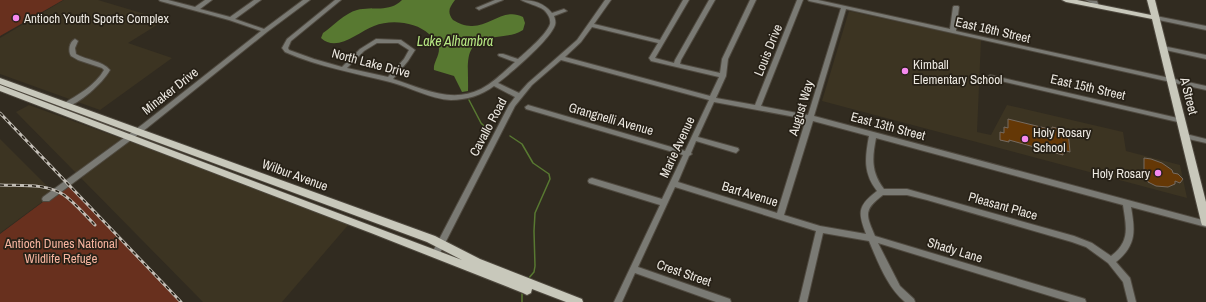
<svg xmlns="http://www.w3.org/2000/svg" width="1206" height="302" viewBox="0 0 1206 302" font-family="'Archivo Narrow',sans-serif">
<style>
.built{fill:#3c3422}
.green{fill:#68301e}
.water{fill:#587931}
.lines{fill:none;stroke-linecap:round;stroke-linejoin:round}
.stream{stroke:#587931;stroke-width:1.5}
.building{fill:#653806;stroke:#766b61}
.minor-casing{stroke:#4f493f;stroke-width:2}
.major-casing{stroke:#4f493f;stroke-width:2}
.minor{fill:#7a7a74;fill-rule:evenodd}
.major{fill:#c8c8bb;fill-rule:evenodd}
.rail-casing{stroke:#c2bdb5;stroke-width:3}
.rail{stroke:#272117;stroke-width:1.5;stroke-dasharray:4;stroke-linecap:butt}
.poi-dot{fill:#f589ee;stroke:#272117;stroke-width:1.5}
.labels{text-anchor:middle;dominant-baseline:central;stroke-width:3.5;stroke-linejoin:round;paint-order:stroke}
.poi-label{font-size:13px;fill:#ece8e1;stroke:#272117;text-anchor:start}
.street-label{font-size:13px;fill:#ece8e1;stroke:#272117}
.park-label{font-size:13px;fill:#f5b39e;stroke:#272117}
.water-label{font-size:14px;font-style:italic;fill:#b6e783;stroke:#272117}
</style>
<rect width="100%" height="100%" fill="#312b20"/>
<g class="built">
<path d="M64 0H98L165 20 128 43 172 58 100 110 0 74V38Z"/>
<path d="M849 11 981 40 977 132 991 135 1007 105 1123 132 1126 151 1180 165 1187 198 822 101Z"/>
<path d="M29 105 252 186 349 224 282 302H203L16 112Z"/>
<path d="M0 139 54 193 0 233Z"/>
</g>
<g class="green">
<path d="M0 0H63L0 36Z"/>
<path d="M67 184 181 302H0V234Z"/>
</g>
<path class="water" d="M402 0H455C449 8 447 12 453 20 458 23 465 26 471 26 490 27 504 7 523 17L525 23 523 30C513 36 507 35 496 37 461 41 469 63 468 91L462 92 454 76 434 70C433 63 439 57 439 49 439 43 433 38 429 34 416 22 391 19 374 26 358 32 337 53 321 38L323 33C333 26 345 13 357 10 373 6 389 13 402 0Z"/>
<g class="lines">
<g class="stream">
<path d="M469 100 481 123 488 130"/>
<path d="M510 136 522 144 533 163 549 174 550 179 535 213 534 231 535 266 534 272 528 279"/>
<path d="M522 294V302"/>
</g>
</g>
<g class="building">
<path d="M1008 119 1049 129H1052V127L1068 131 1070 152 1063 150V155L1009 140V142L1000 140V132L1004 133V127L1008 128Z"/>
<path d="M1144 158 1151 159 1162 163 1172 170 1173 173 1178 174 1183 179 1180 183 1175 181V184L1168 187 1156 186 1148 182 1144 171Z"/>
</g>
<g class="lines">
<defs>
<g id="minor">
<path d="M159 0H168L195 7 205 0H212L200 9 230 17 254 0H261L235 19 264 29 303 0H310L267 32 147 128 49 201H43L42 199 43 197 143 124 261 31 229 20 160 1Z"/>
<path d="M335 0H341L291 41 288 48 289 50 314 59 342 67 360 49 376 39 401 40 415 50 408 61 393 79C422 88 451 104 481 89 493 83 505 71 515 62L499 56 498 55 499 54H503L518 59C526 52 547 34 550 24 551 19 548 14 544 10 537 5 528 4 521 0 534 0 544 3 552 13L564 9 567 11 554 16C555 19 556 22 555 25 550 40 512 72 498 83L519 93 528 83 577 40 605 0H611L594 24 660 40 683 0H689L655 58 674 63 675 60 709 0H715L681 60 680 64 720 73 722 59 750 0H756L728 59 726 76 716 98 755 105 797 0H803L761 106 808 115 841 8 809 1 808 0H818L950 29 953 7 954 6H958L959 7 956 31 1206 86V90L846 9 814 116 1206 221V227L1131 207C1135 230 1137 245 1116 262L1130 278 1136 302H1128L1123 282 1108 263 1086 247 1072 242 927 200 907 195H883C863 210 866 215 875 236L1082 298 1085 299 1086 302H1070L878 243 900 286 914 299 915 302H905C887 287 878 262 869 241L823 233 807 302H799L816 231 675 187 638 267 730 299 731 302H716L635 273 622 302H614L660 205 589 183 588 181 589 179 592 178 662 199 683 155 526 109 525 107 528 105 685 151 709 100 561 60 532 85 515 106 439 255 436 256 433 255 432 253 509 105 515 97 494 86C482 95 466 100 451 100 430 99 410 87 390 82 355 73 319 67 285 52L282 48 287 39ZM592 27 658 43 649 58 651 61 719 77 710 96 565 57 581 42ZM377 43H398L409 50 404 59 388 77 347 68 364 51ZM714 102 806 119 777 213 678 182 689 156 692 154 691 153 696 141 736 153 739 150 738 148 698 137ZM813 121 869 136C865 158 863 173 877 191 857 206 858 213 866 234L820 226 784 215ZM876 138 1123 205C1126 226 1131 241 1111 256L1092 243 1074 236 907 189H884C871 172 872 158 876 138Z"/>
<path d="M495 0H503L481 9 479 10 476 8Z"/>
<path d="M1085 0 1097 1 1099 6 1098 7H1094L1092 3Z"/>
<path d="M1156 16 1206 26V30L1154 19V17Z"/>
<path d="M75 39 78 41 75 48 76 54C86 60 103 61 110 70 102 84 80 103 65 108H63L62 106 63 104C77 95 95 86 104 70L102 68 78 60 71 56C68 51 69 42 75 39Z"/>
<path d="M1163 46 1206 55V59L1161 49 1160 48Z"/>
<path d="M990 75 1182 119 1185 121 1182 123 988 78 987 77Z"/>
<path d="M1184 134H1186L1206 139V143L1184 138 1183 136Z"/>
</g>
<g id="major">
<path d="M1062 0H1077L1151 15 1147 0H1155L1206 202V226L1202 225 1201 222 1152 19 1066 2Z"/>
<path d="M0 78 435 236 480 259 582 299 583 302H566L532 289 531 293 527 295 523 293 371 233 0 91V85L462 260 427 242 0 84Z"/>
</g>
</defs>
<use href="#minor" class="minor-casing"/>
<use href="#major" class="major-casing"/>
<use href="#minor" class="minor"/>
<use href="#major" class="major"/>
<defs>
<g id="rail">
<path d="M0 113 181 302"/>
<path d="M0 185C21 186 46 183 64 195 75 203 85 215 95 225"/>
</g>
</defs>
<use href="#rail" class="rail-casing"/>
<use href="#rail" class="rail"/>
</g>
<g class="poi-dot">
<circle cx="16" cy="18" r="4"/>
<circle cx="905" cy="71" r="4"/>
<circle cx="1025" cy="139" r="4"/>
<circle cx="1158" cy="173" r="4"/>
</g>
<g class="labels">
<g class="poi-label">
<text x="24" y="18">Antioch Youth Sports Complex</text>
<text x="913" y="64">Kimball<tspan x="913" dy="15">Elementary School</tspan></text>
<text x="1033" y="132">Holy Rosary<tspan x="1033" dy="15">School</tspan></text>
<text x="1150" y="173" text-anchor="end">Holy Rosary</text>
</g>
<g class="street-label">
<text transform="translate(993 30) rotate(13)">East 16th Street</text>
<text transform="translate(768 50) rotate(-68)">Louis Drive</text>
<text transform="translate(371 63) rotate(15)">North Lake Drive</text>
<text transform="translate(1088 87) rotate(13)">East 15th Street</text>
<text transform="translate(170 91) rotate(-38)">Minaker Drive</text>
<text transform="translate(1189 96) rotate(76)">A Street</text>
<text transform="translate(801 108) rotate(-73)">August Way</text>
<text transform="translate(611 119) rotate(16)">Grangnelli Avenue</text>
<text transform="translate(888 126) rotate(15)">East 13th Street</text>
<text transform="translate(488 127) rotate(-62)">Cavallo Road</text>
<text transform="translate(677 147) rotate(-65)">Marie Avenue</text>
<text transform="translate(295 175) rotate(20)">Wilbur Avenue</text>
<text transform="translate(750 194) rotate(17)">Bart Avenue</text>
<text transform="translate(1003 206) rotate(16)">Pleasant Place</text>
<text transform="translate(955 250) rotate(17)">Shady Lane</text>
<text transform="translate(684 273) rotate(19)">Crest Street</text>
</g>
<g class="park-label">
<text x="61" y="243">Antioch Dunes National<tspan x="61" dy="15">Wildlife Refuge</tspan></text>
</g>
<g class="water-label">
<text x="455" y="41">Lake Alhambra</text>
</g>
</g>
</svg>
